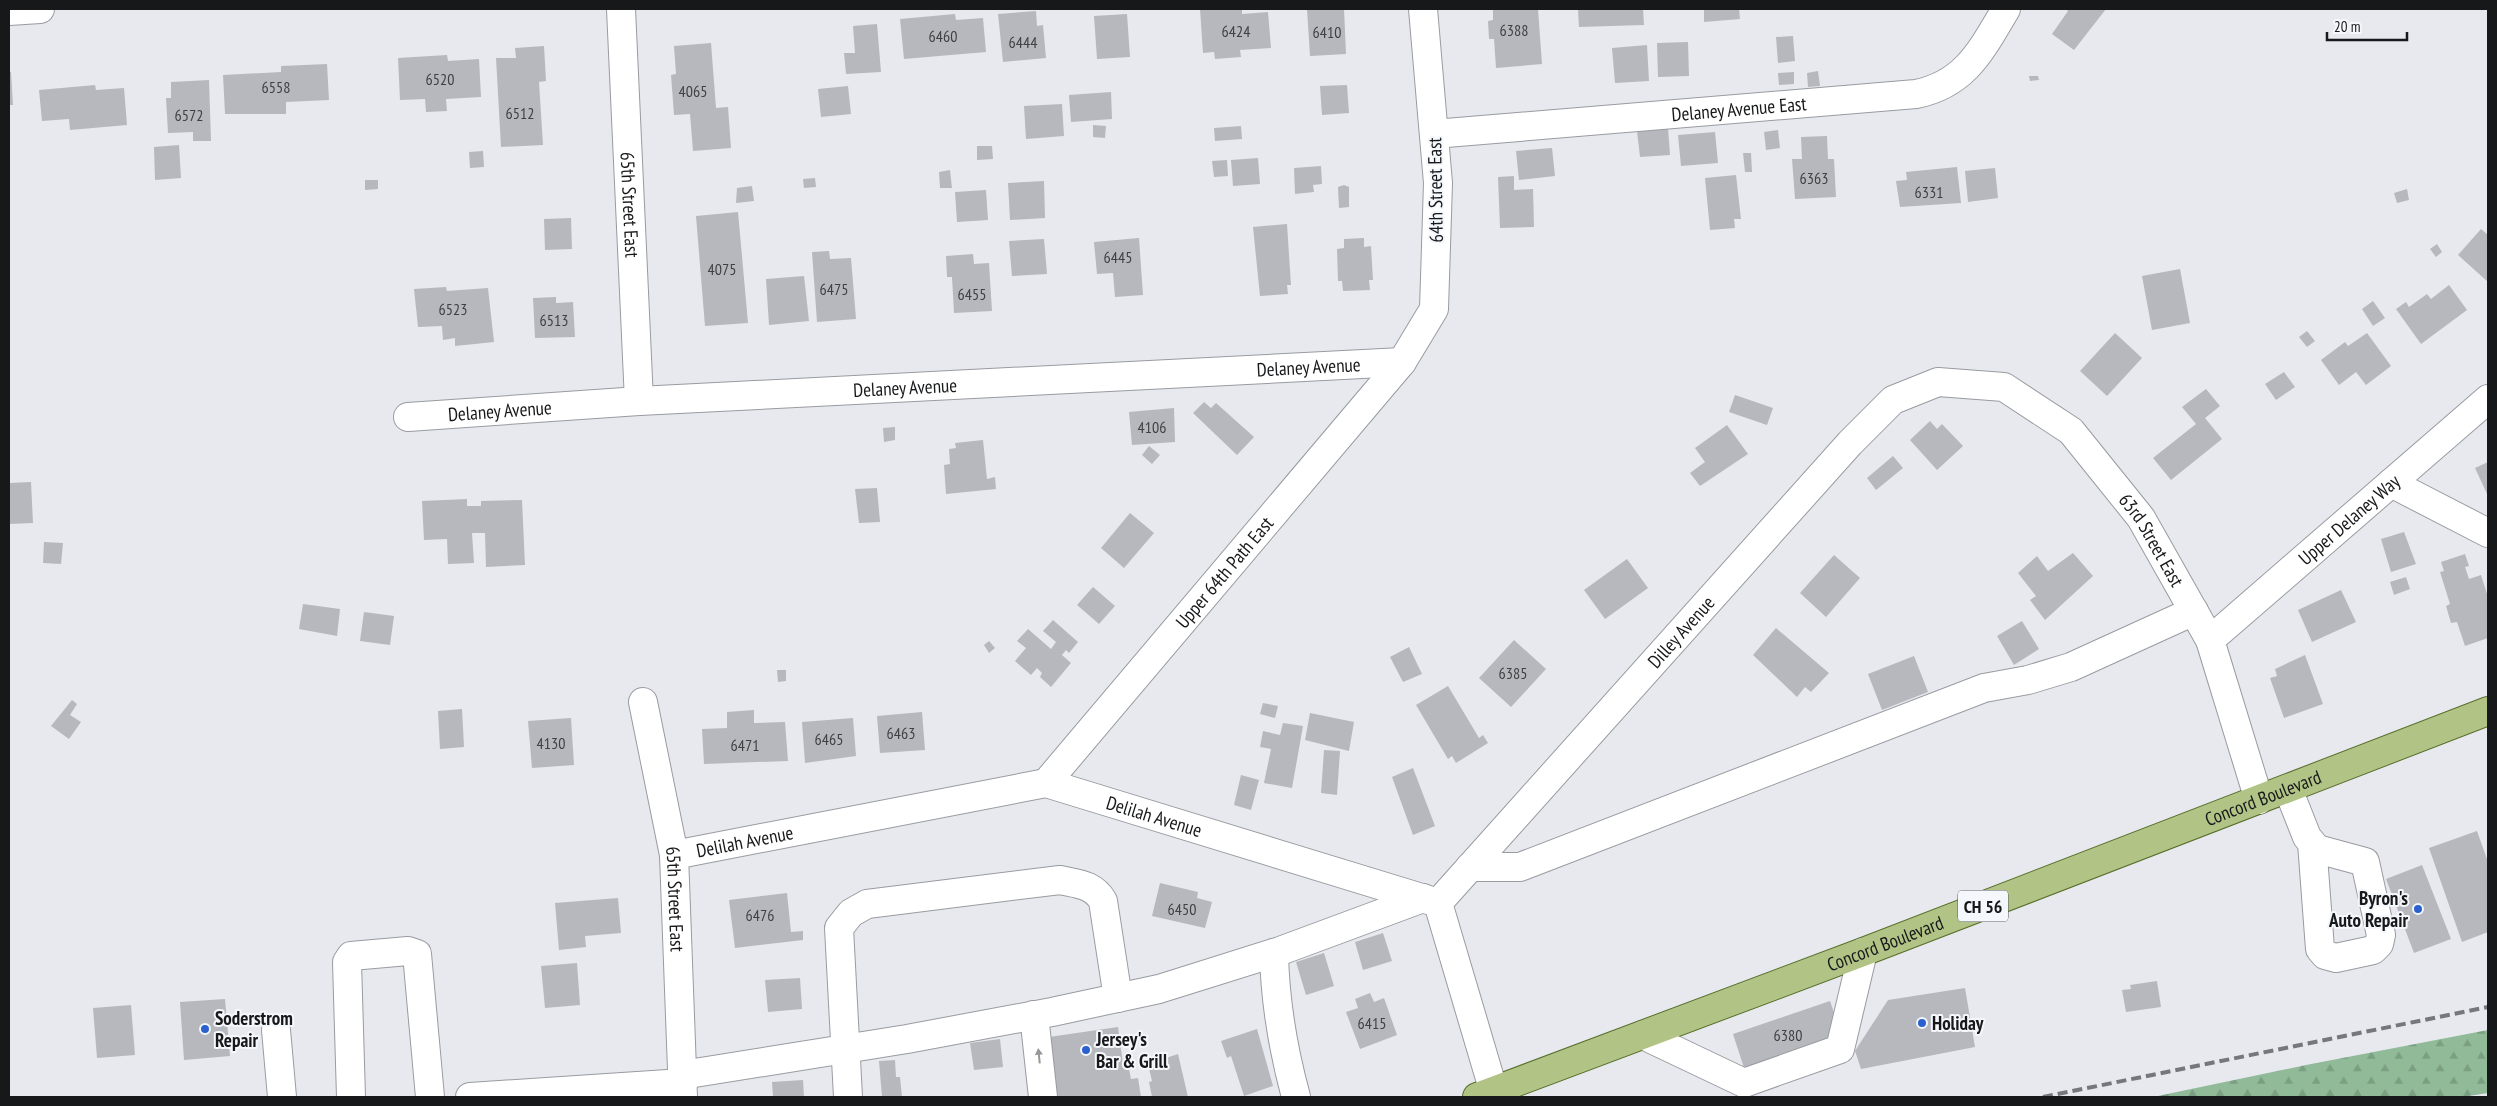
<svg xmlns="http://www.w3.org/2000/svg" width="2497" height="1106" viewBox="0 0 2497 1106" font-family="'PT Sans Narrow',sans-serif">
<style>
.forest{fill:url(#forest-firs)}
.building{fill:#b7b8bd}
.lines{fill:none;stroke-linecap:round;stroke-linejoin:round}
.minor-casing{stroke:#989ba0;stroke-width:30}
.major-casing{stroke:#596e2b;stroke-width:30}
.minor{stroke:#fff;stroke-width:28}
.major{stroke:#b1c485;stroke-width:28}
.rail{stroke:#75777b;stroke-width:4;stroke-dasharray:10 5;stroke-linecap:butt}
.oneway{fill:#979798}
.poi-dot{fill:#2b61cf;stroke:#f4f7fc;stroke-width:2}
.labels{text-anchor:middle;dominant-baseline:central;stroke-width:4;stroke-linejoin:round;paint-order:stroke}
.number-label{font-size:16px;fill:#3f4043}
.shield{fill:#f4f7fc;stroke:#595b5e;stroke-width:1}
.shield-label{font-size:18px;font-weight:bold;fill:#17181a}
.street-label{font-size:19px;fill:#17181a;stroke:#f4f7fc}
.poi-label{font-size:19px;font-weight:bold;fill:#17181a;stroke:#f4f7fc;text-anchor:start}
</style>
<defs>
<pattern id="forest-firs" width="22" height="20" patternUnits="userSpaceOnUse" patternTransform="scale(1.25)"><rect width="22" height="20" fill="#90ba98"/><path d="M5 1l3.5 6h-7zM16 11l3.5 6h-7z" fill="#7b9f82"/></pattern>
</defs>
<rect width="100%" height="100%" fill="#e7e9ef"/>
<path class="forest" d="M2488 1030V1093L2462 1097H2153L2306 1065Z"/>
<g class="building">
<path d="M1200 9H1242V14L1268 12 1271 48 1240 50 1241 57 1215 59 1214 52 1203 53Z"/>
<path d="M1307 9H1344L1346 54 1310 56Z"/>
<path d="M1493 9H1538L1542 64 1496 68 1494 39H1489L1488 21 1493 20Z"/>
<path d="M1578 9H1643L1644 25 1579 27Z"/>
<path d="M1704 9H1739L1740 19 1704 22Z"/>
<path d="M2066 9H2106L2074 50 2052 34 2068 11Z"/>
<path d="M1036 11 1037 26 1043 25 1046 58 1003 62 998 14Z"/>
<path d="M955 14 956 20 983 18 986 52 904 59 900 19Z"/>
<path d="M1127 14 1130 57 1097 59 1094 16Z"/>
<path d="M877 24 881 72 846 74 844 53H855L853 26Z"/>
<path d="M1793 36 1795 61 1778 63 1776 37Z"/>
<path d="M1688 42 1689 76 1658 77 1657 43Z"/>
<path d="M711 43 716 108 728 107 731 148 693 151 690 114 674 115 671 75 676 74 674 46Z"/>
<path d="M1647 45 1649 81 1615 83 1612 48Z"/>
<path d="M544 46 546 81 539 82 543 145 501 147 496 58H516L515 48Z"/>
<path d="M447 55 448 61 479 59 481 97 446 99 447 111 426 112 425 99 400 100 398 58Z"/>
<path d="M327 64 329 100 286 102V114H225L223 75 281 72V66Z"/>
<path d="M1818 71 1820 86 1808 87 1807 73Z"/>
<path d="M9 72H11L13 105H9Z"/>
<path d="M1794 72V84L1779 85 1778 73Z"/>
<path d="M2029 76H2038L2039 80 2030 81Z"/>
<path d="M209 80 211 141H193V132L168 133 166 98H171V82Z"/>
<path d="M95 85 96 90 124 88 127 125 70 130 69 119 42 121 39 90Z"/>
<path d="M1347 85 1349 113 1322 115 1320 86Z"/>
<path d="M848 86 851 114 821 117 818 89Z"/>
<path d="M1111 92 1112 119 1071 122 1069 95Z"/>
<path d="M1062 104 1064 136 1026 139 1024 106Z"/>
<path d="M1093 125 1106 126 1105 138 1093 137Z"/>
<path d="M1241 126 1242 139 1215 141 1214 128Z"/>
<path d="M1668 128 1670 155 1640 157 1637 131Z"/>
<path d="M1778 130 1780 148 1766 150 1764 132Z"/>
<path d="M1715 132 1718 163 1681 166 1678 135Z"/>
<path d="M1827 136 1828 159H1834L1836 197 1795 199 1792 159H1802L1801 137Z"/>
<path d="M179 145 181 178 155 180 154 147Z"/>
<path d="M977 146H992L993 159 977 160Z"/>
<path d="M1552 148 1555 176 1519 180 1516 151Z"/>
<path d="M483 151 484 167 470 168 469 152Z"/>
<path d="M1743 153H1751L1752 172H1745Z"/>
<path d="M1258 158 1260 184 1233 186 1231 160Z"/>
<path d="M1227 160 1228 176 1214 177 1212 161Z"/>
<path d="M1321 166 1322 184 1313 185 1314 192 1295 194 1294 168Z"/>
<path d="M1957 167 1961 203 1900 207 1896 181 1907 180 1906 172Z"/>
<path d="M1995 168 1998 198 1968 202 1965 171Z"/>
<path d="M950 170 952 188H940L939 172Z"/>
<path d="M1736 175 1741 219H1734L1735 228 1710 230 1705 178Z"/>
<path d="M1514 176V190L1533 189 1534 227 1500 228 1498 177Z"/>
<path d="M815 178 816 187 804 188 803 179Z"/>
<path d="M365 180H378V189L365 190Z"/>
<path d="M1044 181 1045 218 1010 220 1008 183Z"/>
<path d="M1344 185 1349 187V207L1339 208 1338 187Z"/>
<path d="M752 186 754 201 736 203 737 188Z"/>
<path d="M2407 189 2409 200 2397 203 2394 193Z"/>
<path d="M986 190 988 220 957 222 955 192Z"/>
<path d="M738 212 748 323 705 326 696 216Z"/>
<path d="M571 218 572 249 545 250 544 219Z"/>
<path d="M1287 224 1291 285H1287L1288 294 1260 296 1253 227Z"/>
<path d="M2481 229 2488 235V282L2458 255Z"/>
<path d="M1139 238 1143 295 1115 297 1113 273 1097 274 1094 242Z"/>
<path d="M1364 238V247L1371 246 1373 280H1369L1370 290 1343 291 1342 281H1338L1337 249 1344 248V239Z"/>
<path d="M1044 239 1047 274 1012 276 1009 241Z"/>
<path d="M2437 244 2442 252 2436 257 2430 249Z"/>
<path d="M829 251 830 259 851 258 856 319 817 322 812 252Z"/>
<path d="M973 254 974 264 989 263 992 311 954 313 952 277H947L946 256Z"/>
<path d="M2180 269 2190 323 2152 330 2142 276Z"/>
<path d="M804 276 809 321 769 325 766 279Z"/>
<path d="M2449 285 2467 310 2421 344 2396 309 2406 302 2409 307 2427 294 2431 299Z"/>
<path d="M446 287 447 291 488 288 494 342 455 346V338L443 340 442 326 418 327 414 289Z"/>
<path d="M556 297V303L573 302 575 337 535 338 533 298Z"/>
<path d="M2373 301 2385 318 2373 326 2362 309Z"/>
<path d="M2307 331 2315 341 2307 347 2299 337Z"/>
<path d="M2115 333 2142 358 2107 396 2080 371Z"/>
<path d="M2367 333 2391 366 2366 385 2356 372 2339 385 2321 360 2345 342 2348 346Z"/>
<path d="M2284 372 2295 387 2276 400 2265 384Z"/>
<path d="M2206 389 2220 406 2205 418 2222 439 2171 480 2153 458 2196 424 2182 407Z"/>
<path d="M1735 395 1773 408 1767 425 1729 412Z"/>
<path d="M1204 402 1211 408 1216 403 1254 437 1237 455 1193 413Z"/>
<path d="M1174 408 1175 442 1132 445 1129 412Z"/>
<path d="M1930 421 1937 429 1942 424 1963 446 1937 470 1910 440Z"/>
<path d="M1727 425 1748 454 1700 486 1690 473 1705 462 1695 448Z"/>
<path d="M895 427V440L884 442 883 428Z"/>
<path d="M983 440 987 479 995 477 996 489 946 494 944 465 950 464 949 449 956 448 955 443Z"/>
<path d="M1149 446 1160 455 1152 464 1142 455Z"/>
<path d="M1893 456 1903 468 1876 490 1867 478Z"/>
<path d="M2488 462V496L2475 468Z"/>
<path d="M31 482 33 523 9 524V483Z"/>
<path d="M877 488 880 522 859 523 855 489Z"/>
<path d="M467 499V506H481V501L522 500 525 565 486 567 485 533H472L474 563 448 564 447 539 424 540 422 501Z"/>
<path d="M1130 513 1154 533 1124 568 1101 548Z"/>
<path d="M2404 532 2416 564 2391 572 2381 539Z"/>
<path d="M44 542 63 543 61 564 43 563Z"/>
<path d="M2073 553 2093 576 2045 620 2030 600 2036 596 2018 573 2037 556 2048 571Z"/>
<path d="M2465 554 2469 566 2465 567 2469 579 2481 575 2488 597V638L2465 646 2457 622 2451 623 2446 606 2450 604 2440 572 2444 571 2441 562Z"/>
<path d="M1834 555 1860 578 1826 617 1800 593Z"/>
<path d="M1627 559 1648 588 1605 619 1584 590Z"/>
<path d="M2406 577 2410 589 2394 595 2390 582Z"/>
<path d="M1093 587 1115 606 1099 624 1077 605Z"/>
<path d="M2341 590 2356 622 2312 642 2298 610Z"/>
<path d="M303 604 340 609 337 636 299 629Z"/>
<path d="M364 612 394 616 390 645 360 641Z"/>
<path d="M1053 620 1078 642 1069 653 1066 650 1062 655 1071 663 1051 687 1040 677 1042 673 1037 668 1031 675 1015 661 1026 648 1017 641 1028 629 1051 649 1056 642 1043 631Z"/>
<path d="M2022 621 2039 649 2014 665 1997 636Z"/>
<path d="M1776 628 1829 673 1811 692 1805 687 1797 697 1753 655Z"/>
<path d="M1514 640 1546 669 1511 707 1479 678Z"/>
<path d="M989 641 995 648 989 653 984 645Z"/>
<path d="M1409 647 1422 674 1403 682 1390 657Z"/>
<path d="M2305 655 2323 704 2284 718 2270 678 2277 676 2275 669Z"/>
<path d="M1914 656 1928 692 1882 710 1868 674Z"/>
<path d="M777 670H786V681L778 682Z"/>
<path d="M1448 686 1479 738 1483 735 1488 743 1456 763 1452 756 1448 759 1416 705Z"/>
<path d="M72 700 77 704 70 715 81 722 69 739 51 726Z"/>
<path d="M1263 703 1278 706 1275 718 1260 714Z"/>
<path d="M462 709 464 747 440 749 438 711Z"/>
<path d="M754 710V723L785 722 788 761 704 764 702 729 727 728V712Z"/>
<path d="M922 712 925 750 880 753 877 716Z"/>
<path d="M1310 713 1354 722 1349 751 1305 740Z"/>
<path d="M571 718 574 765 532 768 528 721Z"/>
<path d="M853 718 856 756 805 763 802 722Z"/>
<path d="M1283 723 1303 726 1292 788 1264 783 1271 749 1260 747 1263 731 1280 735Z"/>
<path d="M1324 750 1340 751 1337 795 1321 793Z"/>
<path d="M1413 768 1435 826 1413 835 1392 777Z"/>
<path d="M1241 775 1259 780 1251 810 1234 805Z"/>
<path d="M2477 831 2488 862V932L2462 942 2429 848Z"/>
<path d="M2422 865 2451 939 2414 953 2386 879Z"/>
<path d="M1160 883 1198 892 1197 898 1212 902 1205 928 1152 916Z"/>
<path d="M787 893 791 932 803 931V940L735 948 729 900Z"/>
<path d="M618 898 621 933 585 936 586 947 559 950 555 903Z"/>
<path d="M1383 933 1392 961 1363 970 1355 942Z"/>
<path d="M1324 953 1334 986 1306 995 1296 962Z"/>
<path d="M577 963 580 1005 545 1008 541 966Z"/>
<path d="M800 978 802 1009 768 1012 765 980Z"/>
<path d="M2157 981 2161 1007 2126 1012 2122 990 2131 989 2130 985Z"/>
<path d="M1965 988 1975 1047 1861 1069 1855 1051 1888 1000Z"/>
<path d="M1370 993 1374 1002 1384 998 1397 1035 1360 1049 1346 1012 1358 1008 1355 999Z"/>
<path d="M225 999 230 1056 184 1060 180 1002Z"/>
<path d="M1830 1001 1842 1036 1744 1068 1733 1034Z"/>
<path d="M131 1005 135 1055 97 1058 93 1008Z"/>
<path d="M1118 1027 1123 1064H1128L1131 1079 1138 1078 1141 1097H1057L1049 1037Z"/>
<path d="M1257 1029 1273 1086 1244 1096 1231 1056 1227 1058 1221 1041Z"/>
<path d="M1000 1039 1003 1067 974 1070 970 1043Z"/>
<path d="M1178 1054 1188 1097H1152L1149 1082 1152 1081 1148 1064Z"/>
<path d="M895 1060 896 1077H900L902 1097H882L879 1061Z"/>
<path d="M803 1080 804 1097H773L772 1082Z"/>
</g>
<g class="lines">
<defs>
<g id="minor">
<path id="s1" d="M621 9 639 401"/>
<path d="M9 11 40 9"/>
<path id="s2" d="M1434 134 1916 94C1966 84 1982 49 2006 9"/>
<path id="s3" d="M408 417 639 401 1402 362"/>
<path d="M2391 483 2488 533"/>
<path id="s4" d="M2210 640 2488 399"/>
<path id="s5" d="M643 702 674 855 683 1097"/>
<path id="s6" d="M1046 783 1402 362 1434 309 1438 183 1423 9"/>
<path d="M2288 789 2307 837 2317 849 2365 862 2381 935 2379 944 2373 950 2336 958 2325 955 2320 949 2312 843"/>
<path id="s7" d="M674 855 1046 783 1438 903 1494 1092"/>
<path d="M1470 867H1520L1984 688 2028 680 2071 667 2194 611"/>
<path id="s8" d="M1438 903 1850 443 1893 400 1938 382 2004 387 2071 431 2141 518 2210 640 2259 800"/>
<path d="M1274 953C1275 1003 1283 1049 1296 1097"/>
<path d="M1034 1015 1043 1097"/>
<path d="M276 1030 282 1097"/>
<path d="M1643 1035 1744 1083 1840 1049 1863 952"/>
<path d="M682 1075 907 1039 1052 1012 1159 989 1280 951 1423 898"/>
<path d="M351 1097 347 962 351 956 408 951 417 954 430 1097"/>
<path d="M470 1097 683 1083"/>
<path d="M848 1097 839 928 851 913 867 904 1060 880C1078 884 1093 884 1103 901L1118 998"/>
</g>
<g id="major">
<path id="s9" d="M1477 1097 1863 952 2488 711"/>
</g>
</defs>
<use href="#minor" class="minor-casing"/>
<use href="#major" class="major-casing"/>
<use href="#minor" class="minor"/>
<use href="#major" class="major"/>
<path class="rail" d="M2043 1097 2488 1007"/>
</g>
<defs><path id="oneway-solid" d="M-6-.8H1V-3.2L6.5 0L1 3.2V.8H-6Z" transform="scale(1.25)"/></defs>
<use class="oneway" href="#oneway-solid" transform="translate(1039 1056) rotate(-96)"/>
<g class="poi-dot">
<circle cx="2418" cy="909" r="5"/>
<circle cx="1922" cy="1023" r="5"/>
<circle cx="205" cy="1029" r="5"/>
<circle cx="1086" cy="1050" r="5"/>
</g>
<g class="labels">
<g class="number-label">
<text x="1514" y="30">6388</text>
<text x="1236" y="31">6424</text>
<text x="1327" y="32">6410</text>
<text x="943" y="36">6460</text>
<text x="1023" y="42">6444</text>
<text x="440" y="79">6520</text>
<text x="276" y="87">6558</text>
<text x="693" y="91">4065</text>
<text x="520" y="113">6512</text>
<text x="189" y="115">6572</text>
<text x="1814" y="178">6363</text>
<text x="1929" y="192">6331</text>
<text x="1118" y="257">6445</text>
<text x="722" y="269">4075</text>
<text x="834" y="289">6475</text>
<text x="972" y="294">6455</text>
<text x="453" y="309">6523</text>
<text x="554" y="320">6513</text>
<text x="1152" y="427">4106</text>
<text x="1513" y="673">6385</text>
<text x="901" y="733">6463</text>
<text x="829" y="739">6465</text>
<text x="551" y="743">4130</text>
<text x="745" y="745">6471</text>
<text x="1182" y="909">6450</text>
<text x="760" y="915">6476</text>
<text x="1372" y="1023">6415</text>
<text x="1788" y="1035">6380</text>
</g>
<rect class="shield" x="1958" y="890.5" width="50" height="31" rx="4"/>
<g class="shield-label">
<text x="1983" y="906">CH 56</text>
</g>
<g class="street-label">
<text stroke="none"><textPath href="#s2" startOffset="306">Delaney Avenue East</textPath></text>
<text transform="translate(1435 190) rotate(-91)">64th Street East</text>
<text stroke="none"><textPath href="#s1" startOffset="196">65th Street East</textPath></text>
<text stroke="none"><textPath href="#s3" startOffset="902">Delaney Avenue</textPath></text>
<text stroke="none"><textPath href="#s3" startOffset="498">Delaney Avenue</textPath></text>
<text stroke="none"><textPath href="#s3" startOffset="92">Delaney Avenue</textPath></text>
<text stroke="none"><textPath href="#s4" startOffset="184">Upper Delaney Way</textPath></text>
<text stroke="none"><textPath href="#s8" startOffset="1009">63rd Street East</textPath></text>
<text stroke="none"><textPath href="#s6" startOffset="276">Upper 64th Path East</textPath></text>
<text stroke="none"><textPath href="#s8" startOffset="364">Dilley Avenue</textPath></text>
<text stroke="none"><textPath href="#s9" startOffset="841">Concord Boulevard</textPath></text>
<text stroke="none"><textPath href="#s7" startOffset="492">Delilah Avenue</textPath></text>
<text stroke="none"><textPath href="#s7" startOffset="72">Delilah Avenue</textPath></text>
<text stroke="none"><textPath href="#s5" startOffset="200">65th Street East</textPath></text>
<text stroke="none"><textPath href="#s9" startOffset="436">Concord Boulevard</textPath></text>
</g>
<g class="poi-label">
<text x="2408" y="898" text-anchor="end">Byron's<tspan x="2408" dy="22">Auto Repair</tspan></text>
<text x="215" y="1018">Soderstrom<tspan x="215" dy="22">Repair</tspan></text>
<text x="1932" y="1023">Holiday</text>
<text x="1096" y="1039">Jersey's<tspan x="1096" dy="22">Bar &amp; Grill</tspan></text>
</g>
</g>
<rect width="2497" height="1106" fill="none" stroke="#17181a" stroke-width="20"/>
<path d="M2327 32v8h80v-8" fill="none" stroke="#17181a" stroke-width="2.5"/>
<text x="2334" y="32" font-size="15" fill="#17181a" stroke="#f4f7fc" stroke-width="4" paint-order="stroke">20 m</text>
</svg>
